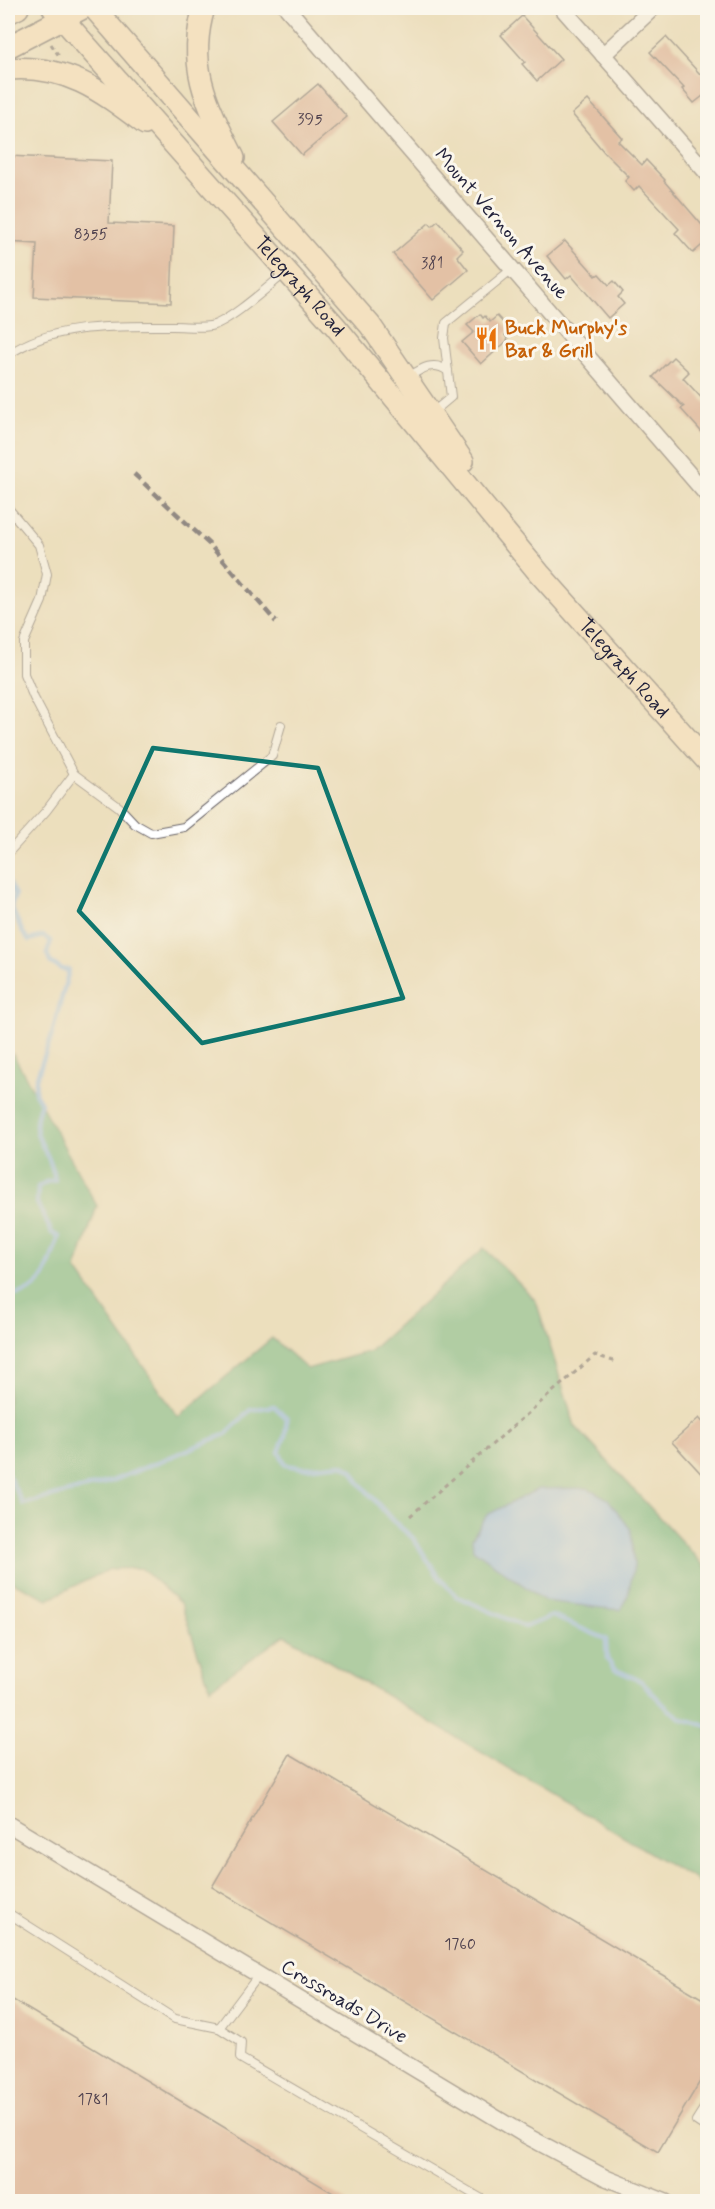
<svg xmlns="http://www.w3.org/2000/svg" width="715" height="2209" viewBox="0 0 715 2209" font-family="Mynerve,sans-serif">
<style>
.forest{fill:#67b884;stroke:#446d60;stroke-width:1.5}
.water{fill:#85b9f3;stroke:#546e97;stroke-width:1.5}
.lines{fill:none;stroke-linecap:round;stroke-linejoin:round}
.stream{stroke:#85b9f3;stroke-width:4.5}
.building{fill:#d79d88}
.service-casing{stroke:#696468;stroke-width:10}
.minor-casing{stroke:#696468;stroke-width:18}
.secondary-casing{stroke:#696468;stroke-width:24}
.path{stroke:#696468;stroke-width:3;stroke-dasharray:4.5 4.5;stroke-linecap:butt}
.service{stroke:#fff;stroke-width:8}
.minor{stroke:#fff;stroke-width:15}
.secondary{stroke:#fce5c4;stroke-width:21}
.rail{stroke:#22223b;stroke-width:4.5;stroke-dasharray:9 4.5;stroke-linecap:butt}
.marked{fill:none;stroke:#0f766e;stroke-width:4.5;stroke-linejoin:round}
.labels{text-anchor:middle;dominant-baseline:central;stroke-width:6;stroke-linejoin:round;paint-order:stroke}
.number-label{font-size:16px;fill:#4f414e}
.street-label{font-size:20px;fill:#22223b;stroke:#fbf7ec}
.food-label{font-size:20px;font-weight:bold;fill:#c56008;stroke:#fbf7ec;text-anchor:start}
</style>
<rect width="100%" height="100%" fill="#fbf7ec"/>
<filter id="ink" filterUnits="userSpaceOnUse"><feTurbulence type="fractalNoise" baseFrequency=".0167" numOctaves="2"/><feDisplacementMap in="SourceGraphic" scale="12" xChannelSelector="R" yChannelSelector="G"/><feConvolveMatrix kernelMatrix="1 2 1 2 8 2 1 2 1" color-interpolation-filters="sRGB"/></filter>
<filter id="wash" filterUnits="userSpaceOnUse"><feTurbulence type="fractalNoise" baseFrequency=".008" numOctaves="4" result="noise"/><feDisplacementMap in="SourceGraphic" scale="24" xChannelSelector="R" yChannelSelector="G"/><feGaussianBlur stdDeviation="1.35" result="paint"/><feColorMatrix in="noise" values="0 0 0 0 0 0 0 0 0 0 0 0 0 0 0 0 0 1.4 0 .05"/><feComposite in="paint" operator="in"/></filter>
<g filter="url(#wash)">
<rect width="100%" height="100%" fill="#ecdfbd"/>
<path class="forest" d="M13 1054 97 1206 76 1269 178 1417 272 1338 307 1369 370 1351 484 1248 536 1301 575 1426 707 1569V1887L285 1635 210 1688 181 1604 141 1568 110 1569 48 1599 8 1580V1058Z"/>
<path class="water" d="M588 1488 608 1499 631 1530 634 1566 628 1595 620 1610 545 1601 473 1549 472 1538 487 1515 538 1489Z"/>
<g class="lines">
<g class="stream">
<path d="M8 881 15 895 11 907 23 933 29 940 43 936 51 941 47 953 50 962 61 969 69 970 51 1038 36 1079 35 1093 41 1103C26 1141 50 1144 55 1180L46 1182 38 1187 37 1203 52 1233 59 1237C54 1249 49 1269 42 1279 35 1289 19 1297 8 1294"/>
<path d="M8 1475 23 1504 112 1481 226 1434 250 1410 274 1406 287 1418 285 1436 279 1452 286 1465 304 1468 342 1464 352 1470 359 1482 392 1520 413 1538 439 1577 456 1596 525 1627 552 1616 606 1639 607 1659 614 1669 641 1681 668 1709 683 1719 708 1726"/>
</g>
</g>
<g id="blocks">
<g class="building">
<path d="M522 16 561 59 537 81 522 64 525 62 501 35Z"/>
<path d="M666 37 700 74 708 68V92L694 103 682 89 684 88 650 52Z"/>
<path d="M318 84 347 117 302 155 273 122Z"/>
<path d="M588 100 622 138 618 141 642 165 646 160 665 180 664 181 708 232V240L693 253 675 233 679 229 639 186 634 191 625 181 629 177 604 152 572 114Z"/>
<path d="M8 156 112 161 109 223 174 226 171 303 34 297 37 244 8 242Z"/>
<path d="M438 221 463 250 457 256 468 270 433 300 393 254 429 223 432 226Z"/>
<path d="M565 241 596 276 599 274 609 285 614 281 623 292 618 297 624 304 608 318 571 275 566 279 547 256Z"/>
<path d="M480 314 483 318 485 316 490 322 497 316 510 330 505 335 508 340 481 364 462 342 474 332 467 325Z"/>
<path d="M673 357 689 372 683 378 708 405V439L681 409 684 407 653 377Z"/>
<path d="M699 1418 708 1428V1481L672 1442Z"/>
<path d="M290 1754 708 2002V2068L658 2152 212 1887Z"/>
<path d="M8 1997 348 2202H8Z"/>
</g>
</g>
</g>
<g filter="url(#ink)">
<use href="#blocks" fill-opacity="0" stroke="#696468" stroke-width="1.5"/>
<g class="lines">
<defs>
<g id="service">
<path d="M8 355C53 323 119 326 173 326 185 326 198 328 210 326 228 323 269 286 285 273"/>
<path d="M407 378C421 369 433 360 448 371"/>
<path d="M432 413 451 397 444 338 446 323 512 269"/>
<path d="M8 508 39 545 47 574 42 601 24 642V674L34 698 74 774 119 807 135 824 151 833 184 827 272 756 281 725"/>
<path d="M8 853 46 811 74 774"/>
<path d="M8 1913 175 2019 219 2028"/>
<path d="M259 1975 219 2028 241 2042 240 2058 487 2202"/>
<path d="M708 2102 696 2121 708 2129"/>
</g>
<g id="minor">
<path d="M287 8 708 496"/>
<path d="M562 8 708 174"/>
<path d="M603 55 653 8"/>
<path d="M8 1824 523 2134 606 2178 666 2202"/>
</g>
<g id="secondary">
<path id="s1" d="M53 8 336 327 539 573 708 762"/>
<path d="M94 8 370 325 463 461"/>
<path d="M204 8C186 67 208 106 234 158"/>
<path d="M8 13 18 8"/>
<path d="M8 47 83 8"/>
<path d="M8 69C66 64 101 91 145 124"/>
</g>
</defs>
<use href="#service" class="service-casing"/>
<use href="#minor" class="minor-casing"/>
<use href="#secondary" class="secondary-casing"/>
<g class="path">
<path d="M51 44 59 56"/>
<path d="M410 1516 595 1355 616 1362"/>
</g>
<use href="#service" class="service"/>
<use href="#minor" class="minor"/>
<use href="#secondary" class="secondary"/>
<path class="rail" d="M134 474 210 545 276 622"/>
</g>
</g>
<path d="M0 0H715V2209H0ZM153 748 318 768 403 998 202 1043 79 911Z" fill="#ecdfbd" fill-opacity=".55" fill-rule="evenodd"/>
<path class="marked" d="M153 748 318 768 403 998 202 1043 79 911Z"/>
<defs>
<symbol id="restaurant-bare" viewBox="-9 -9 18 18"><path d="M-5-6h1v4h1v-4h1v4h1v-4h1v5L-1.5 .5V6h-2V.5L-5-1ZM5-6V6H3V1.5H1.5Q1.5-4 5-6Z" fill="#e8710a" stroke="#fbf7ec" stroke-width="2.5" paint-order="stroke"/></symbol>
</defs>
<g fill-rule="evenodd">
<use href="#restaurant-bare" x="470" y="322" width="33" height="33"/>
</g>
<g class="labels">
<g class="number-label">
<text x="310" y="119">395</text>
<text x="91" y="234">8355</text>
<text x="432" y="263">381</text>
<text x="460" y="1944">1760</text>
<text x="93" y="2099">1781</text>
</g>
<g class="street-label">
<text transform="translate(501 224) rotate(49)">Mount Vernon Avenue</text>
<text stroke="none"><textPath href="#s1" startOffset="372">Telegraph Road</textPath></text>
<text stroke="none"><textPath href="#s1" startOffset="873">Telegraph Road</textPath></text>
<text transform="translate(344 2002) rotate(31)">Crossroads Drive</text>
</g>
<g class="food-label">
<text x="505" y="328">Buck Murphy's<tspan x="505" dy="23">Bar &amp; Grill</tspan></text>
</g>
</g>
<rect width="715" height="2209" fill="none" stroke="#fbf7ec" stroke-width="30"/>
</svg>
